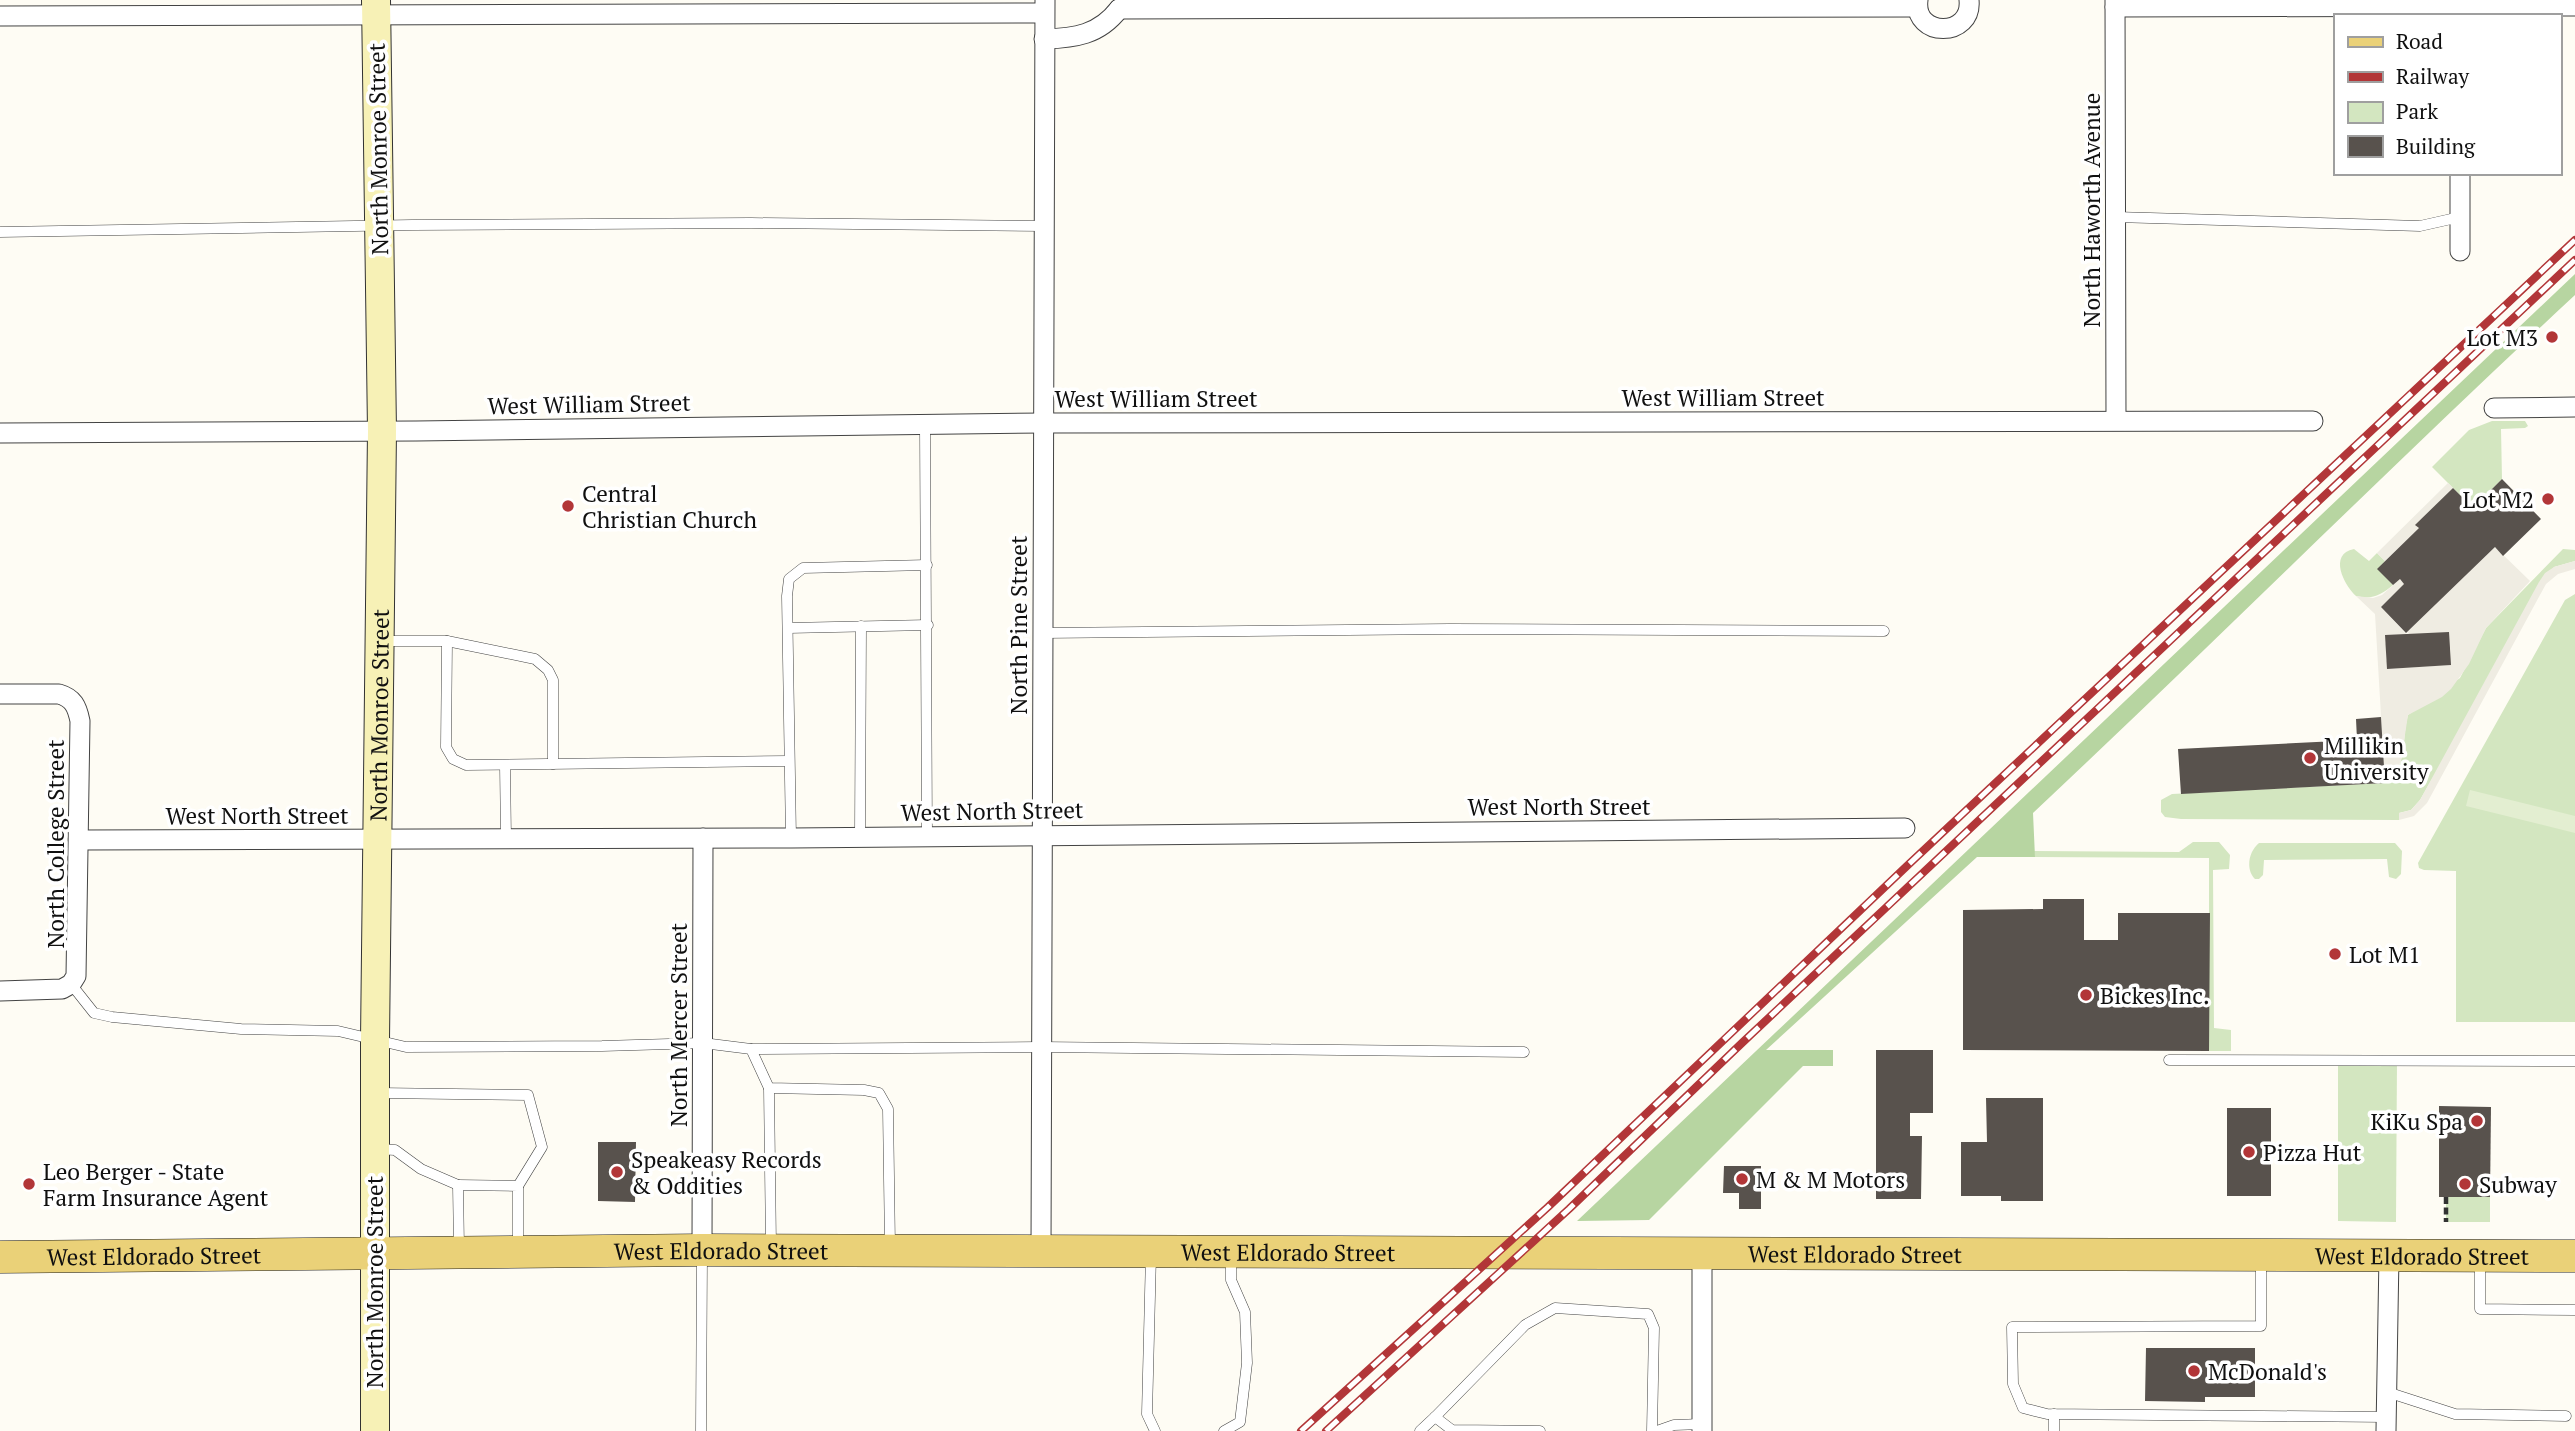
<svg xmlns="http://www.w3.org/2000/svg" width="2575" height="1431" viewBox="0 0 2575 1431" font-family="'PT Serif',serif">
<style>
.green{fill:#d3e6c0}
.forest{fill:#b7d5a1}
.pitch{fill:#e3eed1}
.plaza{fill:#efece2}
.building{fill:#58524d}
.lines{fill:none;stroke-linecap:round;stroke-linejoin:round}
.lane-casing{stroke:#434343;stroke-width:11}
.street-casing{stroke:#434343;stroke-width:21}
.secondary-casing{stroke:#323232;stroke-width:30}
.primary-casing{stroke:#212121;stroke-width:33}
.path{stroke:#323232;stroke-width:4.5;stroke-dasharray:7 3.5;stroke-linecap:butt}
.lane{stroke:#fff;stroke-width:10}
.street{stroke:#fff;stroke-width:19}
.secondary{stroke:#f7f1b6;stroke-width:28}
.primary{stroke:#ead178;stroke-width:32}
.rail-casing{stroke:#b23638;stroke-width:8}
.rail{stroke:#fff;stroke-width:5;stroke-dasharray:16;stroke-linecap:butt}
.poi-dot{fill:#b23638;stroke:#fff;stroke-width:2.5}
.labels{text-anchor:middle;dominant-baseline:central;stroke-width:7;stroke-linejoin:round;paint-order:stroke}
.street-label{font-size:23px;fill:#101010;stroke:#fff}
.poi-label{font-size:23px;fill:#101010;stroke:#fff;text-anchor:start}
</style>
<rect width="100%" height="100%" fill="#fefcf4"/>
<g class="green">
<path d="M2492 421H2525L2528 426 2525 428 2501 429 2502 479 2473 508 2432 467 2469 430Z"/>
<path d="M2354 549 2369 561 2377 553 2385 561 2378 569 2393 585C2381 595 2372 600 2356 596 2344 585 2328 554 2354 549Z"/>
<path d="M2563 549 2575 550V561L2554 567 2420 800 2411 810 2399 813V820L2181 819 2165 817 2161 812V800L2172 794 2385 783C2409 766 2401 739 2408 715L2460 678 2486 628Z"/>
<path d="M2575 594V1022H2456V871L2424 870 2419 868 2418 863 2565 600Z"/>
<path d="M2193 842H2219L2230 855 2229 869 2213 870 2214 1028 2231 1030V1051H2209V858L2035 857 2034 851 2179 852Z"/>
<path d="M2259 843H2395L2402 851 2401 874 2396 879 2389 877 2387 859 2264 860 2263 875 2259 879H2255C2245 869 2249 851 2259 843Z"/>
<path d="M2338 1060H2397L2396 1222 2338 1221Z"/>
<rect x="2446" y="1197" width="44" height="25"/>
</g>
<path class="forest" d="M2575 274V295C2392 465 2215 642 2033 813L2035 857H1977L1766 1050H1833V1066H1803L1649 1220 1577 1221Z"/>
<path class="pitch" d="M2470 790 2575 816V833L2466 806Z"/>
<g class="plaza">
<path d="M2448 483 2453 488 2416 525 2419 528 2385 561 2377 553Z"/>
<path d="M2495 547 2530 581 2486 628 2469 664 2451 689 2442 697 2408 715 2401 761 2393 776 2385 783 2375 614 2356 596 2373 598 2382 595 2400 579 2404 584 2381 607 2406 634 2387 669 2450 665 2407 632Z"/>
<path d="M2575 561V569L2558 574 2546 584 2427 803 2414 816 2399 820V813L2411 810 2420 800 2539 582 2545 573 2554 567Z"/>
</g>
<g class="building">
<path d="M2502 479 2541 519 2503 556 2495 547 2406 633 2381 607 2404 584 2400 579 2393 585 2377 569 2419 528 2415 525 2453 488 2473 508Z"/>
<path d="M2449 632 2451 665 2387 669 2385 635Z"/>
<path d="M2381 717 2385 783 2181 794 2178 749 2357 740 2356 719Z"/>
<path d="M2043 899H2084V940H2118V913H2210L2209 1051 1963 1050V910L2043 909Z"/>
<path d="M1876 1050H1933V1113H1910V1136H1922L1921 1199H1876Z"/>
<path d="M1986 1098H2043V1201H2001V1196H1961V1142H1987Z"/>
<path d="M2439 1106 2491 1107 2490 1197H2439Z"/>
<rect x="2227" y="1108" width="44" height="88"/>
<path d="M598 1142H636L635 1202 598 1201Z"/>
<path d="M1724 1166H1761V1209H1739V1193H1723Z"/>
<path d="M2146 1348H2255V1397H2205V1402L2145 1401Z"/>
</g>
<g class="lines">
<defs>
<g id="lane">
<path d="M2115 217 2420 226 2460 217"/>
<path d="M0 232 412 225 751 223 1044 226"/>
<path d="M925 425 927 835"/>
<path d="M788 628 928 625"/>
<path d="M1042 633 1450 629 1884 631"/>
<path d="M383 641H447L446 747 453 759 466 765 789 761"/>
<path d="M447 641 535 659 548 670 553 680V764"/>
<path d="M505 765 506 839"/>
<path d="M860 837 861 626"/>
<path d="M791 838 787 596 789 579 803 568 927 565"/>
<path d="M71 984 94 1013 112 1017 241 1029 338 1031 406 1047 602 1046 703 1043 751 1049 769 1088 864 1090 879 1093 888 1109 890 1246"/>
<path d="M751 1049 1041 1047 1524 1052"/>
<path d="M2169 1060 2575 1061"/>
<path d="M769 1088 771 1246"/>
<path d="M379 1093 528 1095 542 1147 518 1186"/>
<path d="M377 1149 395 1150 421 1169 458 1185"/>
<path d="M459 1248 458 1185 518 1186V1247"/>
<path d="M1151 1255 1147 1414 1155 1431"/>
<path d="M2480 1258V1309L2575 1310"/>
<path d="M2261 1260V1326L2012 1327 2013 1384 2023 1408 2047 1414 2386 1417"/>
<path d="M2387 1392 2455 1414 2566 1416"/>
<path d="M701 1431 702 1254"/>
<path d="M1224 1431 1240 1422 1247 1363 1245 1312 1231 1280V1256"/>
<path d="M1420 1431 1435 1417"/>
<path d="M1540 1431 1452 1430 1435 1417 1525 1325 1555 1308 1648 1314 1654 1328 1652 1431"/>
<path d="M1657 1431 1674 1425 1702 1424"/>
<path d="M2054 1431V1414"/>
</g>
<g id="street">
<path d="M1918 0C1913 38 1973 38 1969 0"/>
<path d="M2115 0 2116 420"/>
<path d="M2115 7 2575 6"/>
<path d="M1119 9 1917 7"/>
<path d="M0 16 1044 13"/>
<path d="M1044 39C1075 38 1099 35 1119 9"/>
<path d="M2460 173V251"/>
<path d="M2494 408 2575 407"/>
<path d="M0 433 416 431 1044 423 2313 421"/>
<path d="M0 694H59C73 698 77 706 80 721L76 976 71 984 62 989 0 991"/>
<path d="M80 840 791 838 1905 828"/>
<path d="M702 1250 703 838"/>
<path d="M1041 1250 1045 0"/>
<path d="M1702 1252V1431"/>
<path d="M2386 1431 2389 1255"/>
</g>
<g id="secondary">
<path id="s1" d="M375 1431V1040L382 431 376 0"/>
</g>
<g id="primary">
<path id="s2" d="M0 1257 702 1250 2575 1256"/>
</g>
</defs>
<use href="#lane" class="lane-casing"/>
<use href="#street" class="street-casing"/>
<use href="#secondary" class="secondary-casing"/>
<use href="#primary" class="primary-casing"/>
<path class="path" d="M2446 1197V1222"/>
<use href="#lane" class="lane"/>
<use href="#street" class="street"/>
<use href="#secondary" class="secondary"/>
<use href="#primary" class="primary"/>
<defs>
<g id="rail">
<path d="M1301 1431 1548 1207 1909 864 2575 240"/>
<path d="M1326 1431 1569 1209 1743 1042 2575 260"/>
</g>
</defs>
<use href="#rail" class="rail-casing"/>
<use href="#rail" class="rail"/>
</g>
<g class="poi-dot">
<circle cx="2552" cy="337" r="7"/>
<circle cx="2548" cy="499" r="7"/>
<circle cx="568" cy="506" r="7"/>
<circle cx="2310" cy="758" r="7"/>
<circle cx="2335" cy="954" r="7"/>
<circle cx="2086" cy="995" r="7"/>
<circle cx="2477" cy="1121" r="7"/>
<circle cx="2249" cy="1152" r="7"/>
<circle cx="617" cy="1172" r="7"/>
<circle cx="1742" cy="1179" r="7"/>
<circle cx="29" cy="1184" r="7"/>
<circle cx="2465" cy="1184" r="7"/>
<circle cx="2194" cy="1371" r="7"/>
</g>
<g class="labels">
<g class="street-label">
<text transform="translate(378 149) rotate(-91)">North Monroe Street</text>
<text transform="translate(2091 210) rotate(-90)">North Haworth Avenue</text>
<text x="1723" y="397">West William Street</text>
<text x="1156" y="398">West William Street</text>
<text transform="translate(589 404) rotate(-1)">West William Street</text>
<text transform="translate(1018 625) rotate(-90)">North Pine Street</text>
<text stroke="none"><textPath href="#s1" startOffset="716">North Monroe Street</textPath></text>
<text x="1559" y="806">West North Street</text>
<text transform="translate(992 811) rotate(-1)">West North Street</text>
<text x="257" y="815">West North Street</text>
<text transform="translate(55 844) rotate(-90)">North College Street</text>
<text transform="translate(678 1025) rotate(-90)">North Mercer Street</text>
<text stroke="none"><textPath href="#s2" startOffset="721">West Eldorado Street</textPath></text>
<text stroke="none"><textPath href="#s2" startOffset="1288">West Eldorado Street</textPath></text>
<text stroke="none"><textPath href="#s2" startOffset="1855">West Eldorado Street</textPath></text>
<text stroke="none"><textPath href="#s2" startOffset="154">West Eldorado Street</textPath></text>
<text stroke="none"><textPath href="#s2" startOffset="2422">West Eldorado Street</textPath></text>
<text transform="translate(374 1282) rotate(-90)">North Monroe Street</text>
</g>
<g class="poi-label">
<text x="2538" y="337" text-anchor="end">Lot M3</text>
<text x="582" y="493">Central<tspan x="582" dy="26">Christian Church</tspan></text>
<text x="2534" y="499" text-anchor="end">Lot M2</text>
<text x="2324" y="745">Millikin<tspan x="2324" dy="26">University</tspan></text>
<text x="2349" y="954">Lot M1</text>
<text x="2100" y="995">Bickes Inc.</text>
<text x="2463" y="1121" text-anchor="end">KiKu Spa</text>
<text x="2263" y="1152">Pizza Hut</text>
<text x="631" y="1159">Speakeasy Records<tspan x="631" dy="26">&amp; Oddities</tspan></text>
<text x="43" y="1171">Leo Berger - State<tspan x="43" dy="26">Farm Insurance Agent</tspan></text>
<text x="1756" y="1179">M &amp; M Motors</text>
<text x="2479" y="1184">Subway</text>
<text x="2208" y="1371">McDonald's</text>
</g>
</g>
<rect x="2334" y="14" width="228" height="161" fill="#ffffff" stroke="#9f9f9f" stroke-width="2"/>
<rect x="2348" y="37" width="35" height="10" fill="#ead178" stroke="#9f9f9f" stroke-width="2"/>
<text x="2396" y="49" font-size="21" fill="#101010">Road</text>
<rect x="2348" y="72" width="35" height="10" fill="#b23638" stroke="#9f9f9f" stroke-width="2"/>
<text x="2396" y="84" font-size="21" fill="#101010">Railway</text>
<rect x="2348" y="102" width="35" height="21" fill="#d3e6c0" stroke="#9f9f9f" stroke-width="2"/>
<text x="2396" y="119" font-size="21" fill="#101010">Park</text>
<rect x="2348" y="136" width="35" height="21" fill="#58524d" stroke="#9f9f9f" stroke-width="2"/>
<text x="2396" y="154" font-size="21" fill="#101010">Building</text>
</svg>
